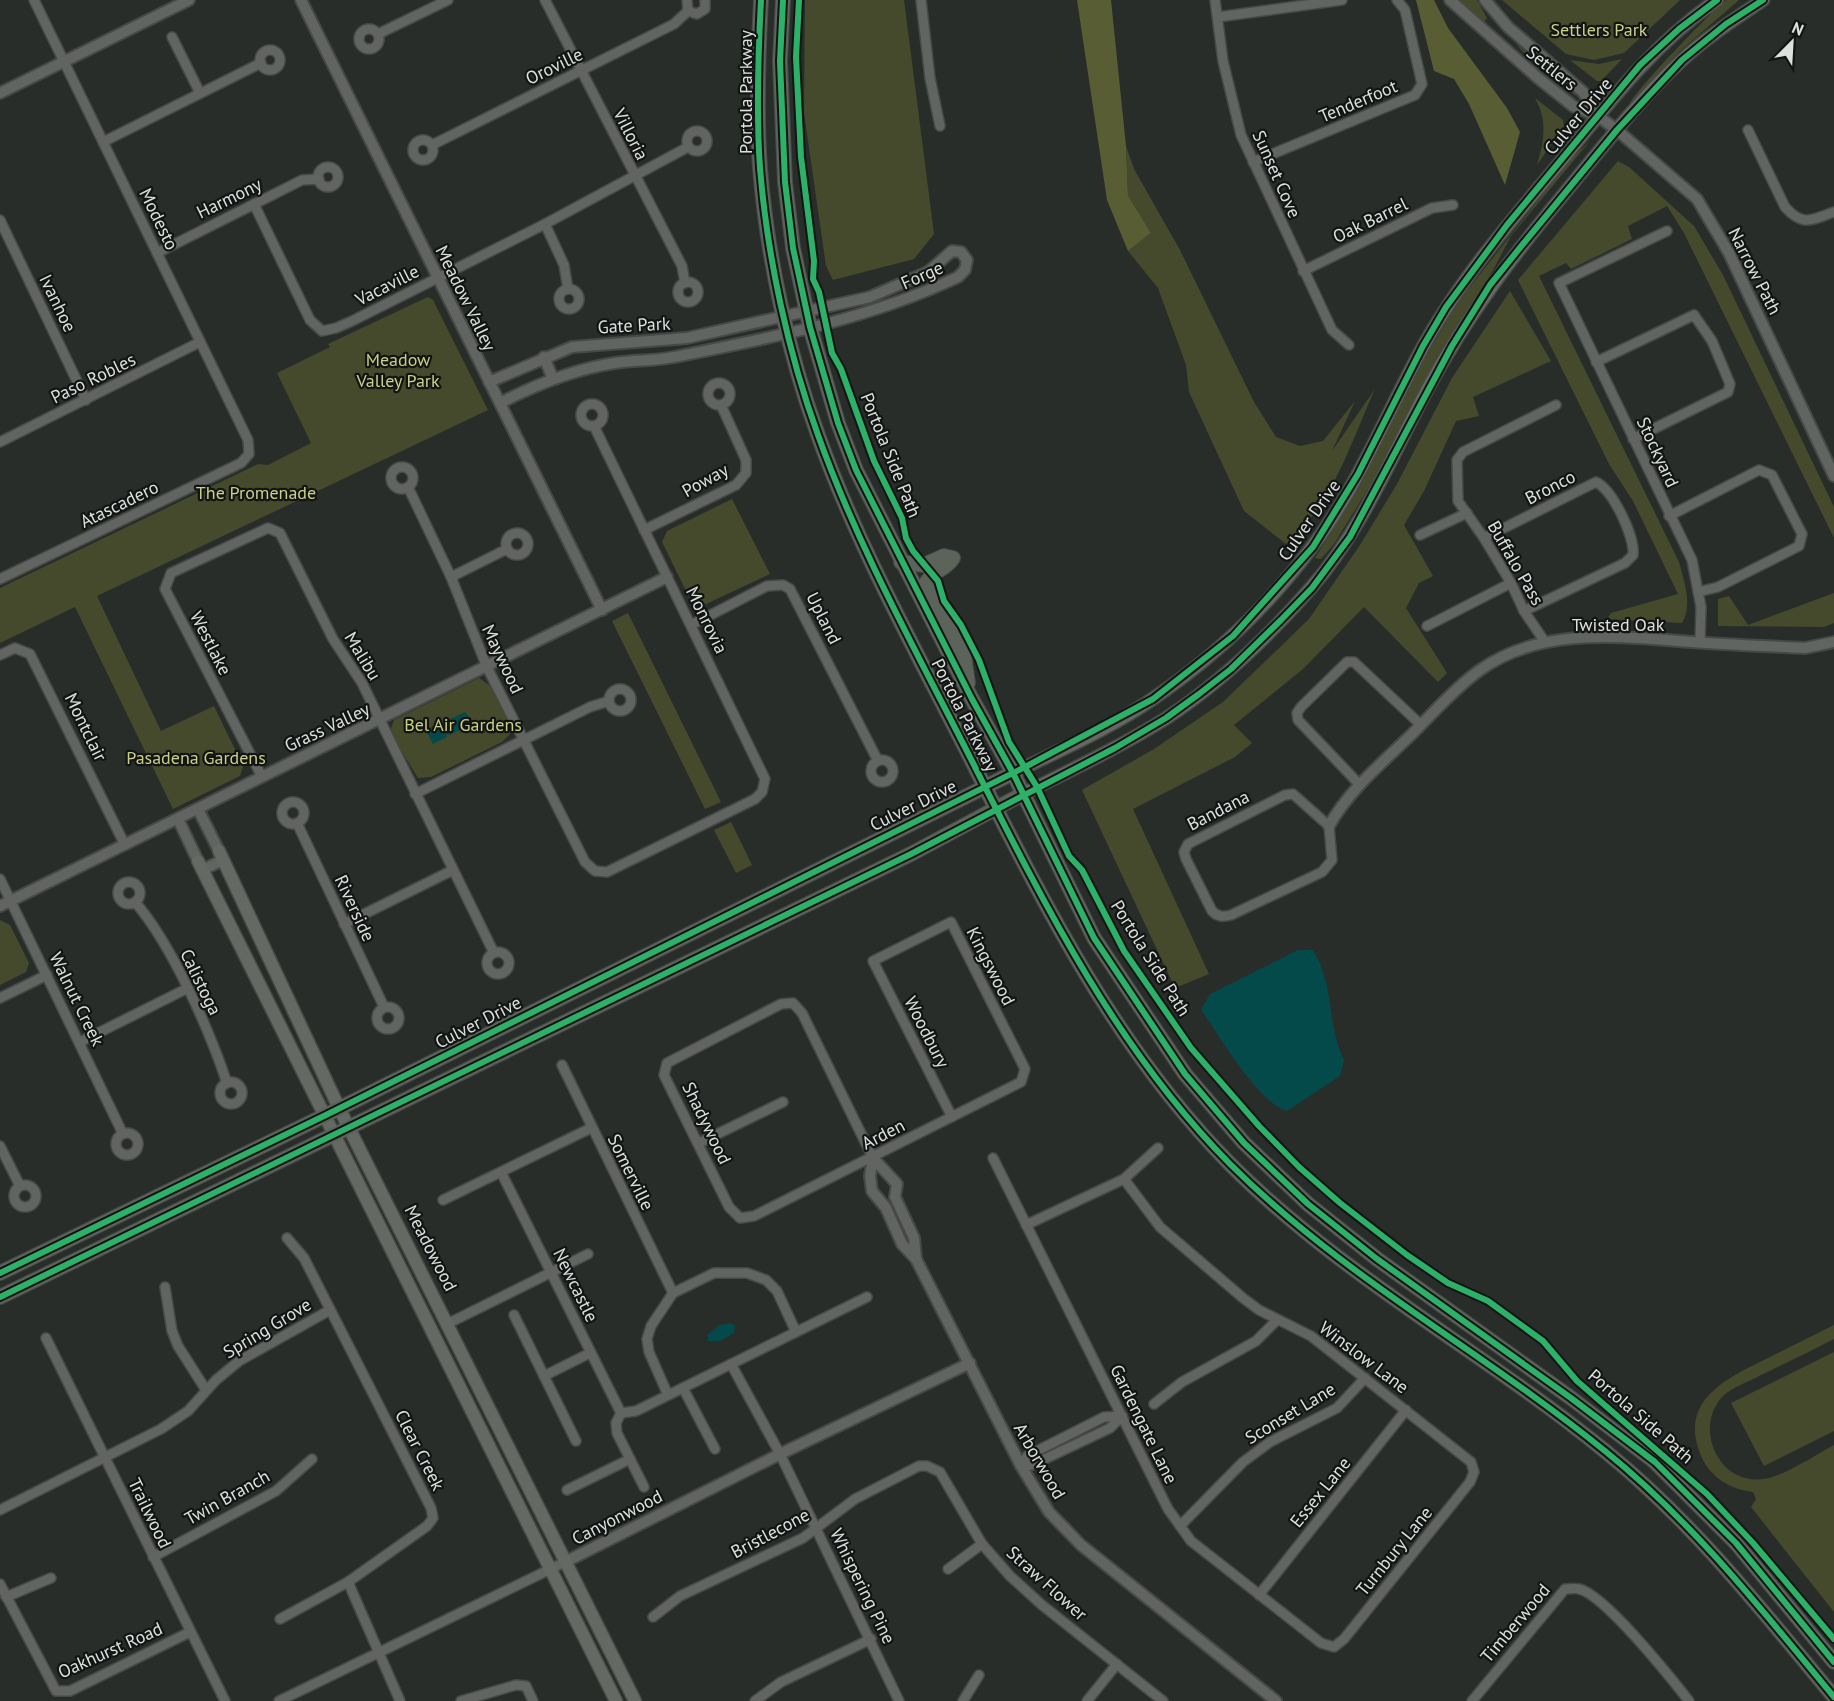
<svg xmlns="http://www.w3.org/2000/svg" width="1834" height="1701" viewBox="0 0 1834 1701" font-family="'PT Sans',sans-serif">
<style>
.green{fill:#464a2c}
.forest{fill:#585d34}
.water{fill:#044a4a}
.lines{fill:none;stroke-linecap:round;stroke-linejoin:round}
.minor-casing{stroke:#464a47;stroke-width:12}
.tertiary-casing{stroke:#464a47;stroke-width:14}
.secondary-casing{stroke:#464a47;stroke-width:15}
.primary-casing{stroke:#464a47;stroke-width:16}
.minor{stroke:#626462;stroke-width:9}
.tertiary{stroke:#626462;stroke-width:10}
.secondary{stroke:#646963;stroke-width:12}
.primary{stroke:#5c635a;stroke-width:14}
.cycleway-casing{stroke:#121513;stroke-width:10}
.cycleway{stroke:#2db169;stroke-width:6}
.labels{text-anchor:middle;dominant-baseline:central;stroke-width:4.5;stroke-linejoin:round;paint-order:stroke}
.park-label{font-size:18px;fill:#cad187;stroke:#121513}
.street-label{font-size:18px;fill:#dde1de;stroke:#121513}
</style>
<rect width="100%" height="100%" fill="#282d2a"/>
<g class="green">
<path d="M805 0H904L934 234 914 259 833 280 826 266 804 113Z"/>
<path d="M1460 0H1477L1487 18 1485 21 1478 19Z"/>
<path d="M1502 0H1680L1624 53 1594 60 1566 54Z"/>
<path d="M1726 0H1739L1680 51 1629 106C1630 95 1713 10 1726 0Z"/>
<path d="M1515 43 1568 86 1583 101 1530 60Z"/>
<path d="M1622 59 1601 81H1597L1570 60 1599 64Z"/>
<path d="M1535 98 1563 120 1564 126 1537 165C1544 141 1548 122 1535 98Z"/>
<path d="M1590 141 1511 236 1491 274 1437 357 1373 481 1334 544 1321 559 1315 558 1359 488 1419 368 1458 302 1571 159Z"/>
<path d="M1126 146 1134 169 1180 250 1254 402 1276 437 1300 446 1323 441 1355 401 1332 451 1375 389C1351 442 1332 506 1286 544L1244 511 1189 392 1186 365 1158 288 1128 251 1151 233 1128 197Z"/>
<path d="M1618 161 1629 167 1694 226 1723 275 1834 507V538L1684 233 1667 206 1628 226 1632 239 1571 269 1566 263 1539 276 1679 562C1684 581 1693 605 1682 623L1607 619 1611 613 1678 594 1633 501 1609 464 1518 280Z"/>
<path d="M1510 291 1551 361 1473 397 1479 416 1456 421 1424 491 1404 525 1433 576 1419 583 1406 608 1447 673 1438 682 1364 607 1303 669 1234 725 1252 743 1235 757 1133 809 1209 974 1175 988 1082 790 1154 749 1223 702 1309 619 1360 545 1397 484 1452 378Z"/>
<path d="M428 297 433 300 488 410 97 596 161 731 214 706 243 766 240 776 173 809 75 607 0 643V588L258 464 268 465 311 443 277 373 330 347 328 344Z"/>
<path d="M732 499 770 574 704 605 692 603 662 542 667 531Z"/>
<path d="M1834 593V623L1824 627 1718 626V599L1729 596 1748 625Z"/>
<path d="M628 613 721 802 705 809 612 621Z"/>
<path d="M479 678 492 687 509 724 510 734 502 742 431 777 418 778 393 737 391 728 394 720Z"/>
<path d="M731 822 752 865 736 873 714 830Z"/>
<path d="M0 920 10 925 29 963 26 972 0 985Z"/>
<path d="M1834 1325V1339C1809 1352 1784 1364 1759 1376 1748 1382 1733 1387 1723 1396 1693 1427 1718 1485 1763 1479 1783 1477 1815 1455 1834 1445V1612L1751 1507 1756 1499 1753 1492C1731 1489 1712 1479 1702 1458 1676 1401 1727 1378 1768 1358 1790 1347 1812 1336 1834 1325Z"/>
<path d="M1834 1352V1431L1764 1466 1731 1403Z"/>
</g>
<g class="forest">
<path d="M1077 0H1111L1126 146 1128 196 1151 233 1128 251 1107 200Z"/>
<path d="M1416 0H1434L1448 28 1507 108 1520 132 1505 185 1469 104 1454 79 1434 71Z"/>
</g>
<g class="water">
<path d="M465 712 472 721 471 724 450 735 446 734 447 737 433 744 426 730 440 723 442 726 444 722Z"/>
<path d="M1298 950H1313C1335 985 1326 1023 1344 1060L1340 1076 1287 1111C1257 1102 1220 1036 1201 1010L1210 994Z"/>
<path d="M730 1323 735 1326 734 1333 720 1341H708V1334L720 1325Z"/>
</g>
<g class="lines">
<defs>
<g id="minor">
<path d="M545 0 682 266 685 283"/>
<path d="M687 0 688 11 697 14 705 9V0"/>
<path d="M921 0 930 78 940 126"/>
<path d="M1215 0 1223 61 1241 135 1332 330 1349 345"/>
<path d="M1218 17 1342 0"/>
<circle cx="369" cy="39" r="10"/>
<path d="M378 34 448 0"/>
<path d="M172 37 200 93"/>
<circle cx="270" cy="60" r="10"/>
<path d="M1748 130 1785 207C1803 227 1811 220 1834 212"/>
<circle cx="697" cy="141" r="10"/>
<circle cx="423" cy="150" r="10"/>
<path d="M103 142 261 63"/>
<path d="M432 145 674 24 688 11"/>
<path d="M1253 162 1415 95 1422 84 1405 10 1397 0"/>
<circle cx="328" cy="177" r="10"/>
<path d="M254 204 310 320 322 331 336 328 352 321 545 224 688 147"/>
<path d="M0 220 86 400"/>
<path d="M545 224 564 265 568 289"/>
<path d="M1667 231 1559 283 1692 560 1701 607 1700 643"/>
<path d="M157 253 302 180 319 179"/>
<path d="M1303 271 1432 208 1453 205"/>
<circle cx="688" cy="292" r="10"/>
<circle cx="569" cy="299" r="10"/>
<path d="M1596 362 1694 315 1712 341 1730 384 1728 392 1633 439"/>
<circle cx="719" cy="394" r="11"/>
<circle cx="592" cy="415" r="11"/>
<path d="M0 442 200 342"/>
<circle cx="402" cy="478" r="11"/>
<path d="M408 487 451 577 487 667 585 862 595 871 607 872 755 799 762 792 765 779 594 426"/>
<path d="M1669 516 1759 470 1772 475 1802 534 1799 546 1718 587 1698 592"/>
<path d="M644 530 736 485 746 473V460L721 405"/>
<circle cx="517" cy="544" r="11"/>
<path d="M1420 535 1467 513"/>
<path d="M1484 538 1596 482C1613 490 1635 537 1633 555L1625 563 1524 611"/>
<path d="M451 577 507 549"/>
<path d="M0 579 241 463 249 454 248 440 34 0"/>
<path d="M691 625 767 586 783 585 790 589 878 761"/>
<path d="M1427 626 1511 583"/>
<path d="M1545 642 1524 611 1511 583 1484 538 1458 501 1457 460 1463 452 1556 405"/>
<path d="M0 655 15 648 30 654 125 845"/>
<circle cx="620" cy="700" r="11"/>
<circle cx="882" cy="771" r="11"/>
<path d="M261 775 165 589 171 573 268 528 280 533 333 639 362 683 494 953"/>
<path d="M1360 785 1298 720 1297 713 1301 707 1347 662H1354L1421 725"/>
<path d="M415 794 590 707 609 701"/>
<path d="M1293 794 1329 826 1332 860 1322 872 1231 915C1223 917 1218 917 1212 911L1186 859 1184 852 1188 844 1285 795Z"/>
<circle cx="293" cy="813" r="11"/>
<path d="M297 823 384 1007"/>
<path d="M0 879 123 1134"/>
<circle cx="129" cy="893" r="11"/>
<path d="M135 902C172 945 209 1029 227 1083"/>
<path d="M344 924 451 871"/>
<circle cx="498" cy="963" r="11"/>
<path d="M0 998 47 975"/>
<circle cx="388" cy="1018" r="11"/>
<path d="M80 1042 186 989"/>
<path d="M562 1065 673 1293"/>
<circle cx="231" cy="1093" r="11"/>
<circle cx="127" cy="1144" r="11"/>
<path d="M699 1143 783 1102"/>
<path d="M0 1146 20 1186"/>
<path d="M873 1158 802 1013 793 1003 781 1004 667 1063 664 1075 729 1207 740 1218 754 1216 1021 1082 1025 1069 951 922 873 961 952 1117"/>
<path d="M993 1158 1168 1509 1191 1541 1321 1643 1334 1647 1344 1639 1470 1482 1474 1472 1471 1462 1311 1336 1259 1310 1243 1298 1160 1227 1124 1179"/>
<path d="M501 1172 621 1413"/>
<circle cx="25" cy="1196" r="11"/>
<path d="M443 1200 591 1128"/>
<path d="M1026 1225 1124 1179 1158 1148"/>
<path d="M165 1287 172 1331 178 1346 206 1390"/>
<path d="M514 1315 576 1441"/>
<path d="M449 1323 588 1254"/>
<path d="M46 1338 225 1701"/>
<path d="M731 1364 780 1454 899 1701"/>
<path d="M544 1376 590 1353"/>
<path d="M683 1388 715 1449"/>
<path d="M668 1395 649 1352 647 1339 651 1326 673 1293 714 1273H747L766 1280 777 1291 796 1332"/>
<path d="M1154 1404 1182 1382 1256 1341 1277 1320"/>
<path d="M621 1413 636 1411 867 1297"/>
<path d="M621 1413 616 1423 617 1433 644 1487"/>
<path d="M1021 1466 1027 1456 1104 1417 1122 1416"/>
<path d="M1021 1466 1032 1465 1110 1428 1122 1416"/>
<path d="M567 1490 630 1459"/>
<path d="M0 1510 161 1429 188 1411 216 1380 239 1361 330 1310"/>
<path d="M1180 1526 1243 1462 1270 1442 1337 1408 1365 1378"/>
<path d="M153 1557 276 1491 312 1459"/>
<path d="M948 1569 982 1544"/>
<path d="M348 1582 400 1701"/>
<path d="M0 1584 56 1691H70L190 1632"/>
<path d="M1259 1595 1406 1410"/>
<path d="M6 1597 51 1578"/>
<path d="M653 1617 680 1596 803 1538 855 1499 919 1466H927L940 1472 982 1544 1010 1576 1042 1605 1163 1701"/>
<path d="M280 1619 348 1582 427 1526 433 1518 431 1508 304 1258 287 1238"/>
<path d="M279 1701 567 1561"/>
<path d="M461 1701 516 1685 526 1686 533 1701"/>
<path d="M755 1701 781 1682 871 1639"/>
<path d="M963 1701 979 1675"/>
<path d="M1087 1701 1117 1664"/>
<path d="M1472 1701 1565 1589C1569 1589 1575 1588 1579 1589 1604 1594 1671 1678 1689 1701"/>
</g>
<g id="tertiary">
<path d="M301 0 602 610"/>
<path d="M1450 0 1538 78 1573 106 1598 116 1617 130 1697 199 1729 253 1834 476"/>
<path d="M1485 0 1508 27 1583 92 1598 115"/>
<path d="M0 93 189 0"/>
<path d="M544 357 553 379"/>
<path d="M489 382 572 347 687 338 870 297 928 272 952 251 961 252 967 260 965 270 958 277C869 319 771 338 674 357 655 361 635 360 615 363 574 369 537 384 500 403"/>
<path d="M198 809 219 851"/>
<path d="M178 819 198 861"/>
<path d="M1329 826C1349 790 1382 763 1411 735 1433 713 1455 688 1480 670 1542 626 1621 637 1692 642 1730 645 1767 646 1805 648L1834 642"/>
<path d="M202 870 223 860"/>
<path d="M0 906 667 577"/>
<path d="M873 1158 870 1176 872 1191 886 1208 902 1244 916 1259 1021 1466 1049 1512 1081 1545 1276 1701"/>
<path d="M873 1158 897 1184 895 1197 914 1238 916 1259"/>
<path d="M567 1561 780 1454 970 1363"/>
</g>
<g id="secondary">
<path d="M1013 773C1060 750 1111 728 1154 698 1214 657 1269 605 1312 547 1359 485 1387 412 1424 345 1460 280 1510 222 1558 165 1607 105 1653 44 1717 0"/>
<path d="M1023 794C1071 770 1120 747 1165 719 1219 684 1268 637 1310 589 1362 530 1391 457 1428 388 1467 315 1515 253 1568 189 1604 145 1641 98 1682 60 1707 37 1735 19 1763 0"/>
<path d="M219 851 339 1108 635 1701"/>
<path d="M198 861 616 1701"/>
</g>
<g id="primary">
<path d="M761 0C758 56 756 112 760 168 767 255 788 353 818 435 859 550 920 658 975 767 1046 908 1118 1051 1230 1164 1344 1278 1481 1350 1605 1451 1693 1522 1762 1610 1834 1697"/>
<path d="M783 0 780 61 785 182 793 248 810 327 838 423 856 470 972 699 1013 773 1094 938 1185 1074 1244 1143 1308 1204 1377 1259 1571 1398 1655 1462 1736 1543 1834 1662"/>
<path d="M901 562 924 565 944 556 953 558C946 570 933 570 926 583L964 656 968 683"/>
<path d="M0 1273 326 1115 1013 773"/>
<path d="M0 1297 911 854 1023 794"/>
</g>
</defs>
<use href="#minor" class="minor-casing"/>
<use href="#tertiary" class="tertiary-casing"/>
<use href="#secondary" class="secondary-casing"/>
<use href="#primary" class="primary-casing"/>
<use href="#minor" class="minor"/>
<use href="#tertiary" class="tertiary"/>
<use href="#secondary" class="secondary"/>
<use href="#primary" class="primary"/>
<defs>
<g id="cycleway">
<path d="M761 0C758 56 756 112 760 168 767 255 788 353 818 435 859 550 920 658 975 767 1046 908 1118 1051 1230 1164 1344 1278 1481 1350 1605 1451 1693 1522 1762 1610 1834 1697"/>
<path d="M783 0 780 61 785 182 793 248 810 327 838 423 856 470 972 699 1013 773 1094 938 1185 1074 1244 1143 1308 1204 1377 1259 1571 1398 1655 1462 1736 1543 1834 1662"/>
<path d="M799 0 796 57 801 157 814 261 813 279 819 292 832 353 841 369 874 461 902 518 906 538 913 551 938 581 944 601 961 625 979 660 1009 742 1037 787 1069 856 1082 870 1124 951 1191 1048 1259 1126 1299 1167 1340 1203 1407 1255 1448 1283 1488 1301 1543 1341 1577 1381 1707 1494 1753 1543 1834 1639"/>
<path d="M0 1273 326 1115 1025 767 1153 699 1233 636 1313 547 1358 474 1423 346 1446 307 1507 225 1640 65 1679 29 1717 0"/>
<path d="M0 1297 911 854 1115 748 1166 718 1199 694 1231 669 1281 620 1312 588 1350 537 1452 346 1490 285 1523 244 1617 130 1682 60 1726 24 1763 0"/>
</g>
</defs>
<use href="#cycleway" class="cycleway-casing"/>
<use href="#cycleway" class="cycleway"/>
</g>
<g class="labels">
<g class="park-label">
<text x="1599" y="29">Settlers Park</text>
<text x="398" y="359">Meadow<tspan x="398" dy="21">Valley Park</tspan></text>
<text x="256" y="492">The Promenade</text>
<text x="463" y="724">Bel Air Gardens</text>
<text x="196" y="757">Pasadena Gardens</text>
</g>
<g class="street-label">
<text transform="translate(554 66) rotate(-26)">Oroville</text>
<text transform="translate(1552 68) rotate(39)">Settlers</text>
<text transform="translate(745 92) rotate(-90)">Portola Parkway</text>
<text transform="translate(1358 101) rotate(-23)">Tenderfoot</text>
<text transform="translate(1578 116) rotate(-50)">Culver Drive</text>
<text transform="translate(631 134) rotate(63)">Villoria</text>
<text transform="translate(1277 174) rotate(66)">Sunset Cove</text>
<text transform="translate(229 198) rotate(-26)">Harmony</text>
<text transform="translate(159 219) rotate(64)">Modesto</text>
<text transform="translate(1370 220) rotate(-26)">Oak Barrel</text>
<text transform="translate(1755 271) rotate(63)">Narrow Path</text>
<text transform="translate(922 275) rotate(-24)">Forge</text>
<text transform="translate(387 285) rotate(-27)">Vacaville</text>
<text transform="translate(466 298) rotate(64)">Meadow Valley</text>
<text transform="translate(58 303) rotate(64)">Ivanhoe</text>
<text transform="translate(634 325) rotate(-3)">Gate Park</text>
<text transform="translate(93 378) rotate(-26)">Paso Robles</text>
<text transform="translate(1658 452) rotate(65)">Stockyard</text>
<text transform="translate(891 455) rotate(68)">Portola Side Path</text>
<text transform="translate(705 480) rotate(-29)">Poway</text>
<text transform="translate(1550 487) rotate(-27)">Bronco</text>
<text transform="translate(119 504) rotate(-26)">Atascadero</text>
<text transform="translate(1309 520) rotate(-55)">Culver Drive</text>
<text transform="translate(1516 563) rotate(60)">Buffalo Pass</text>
<text transform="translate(824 618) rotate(63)">Upland</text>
<text transform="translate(707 620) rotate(64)">Monrovia</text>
<text x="1618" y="624">Twisted Oak</text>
<text transform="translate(211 643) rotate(63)">Westlake</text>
<text transform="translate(363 656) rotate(59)">Malibu</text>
<text transform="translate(503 659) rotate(65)">Maywood</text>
<text transform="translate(965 715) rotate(63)">Portola Parkway</text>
<text transform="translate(86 727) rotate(64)">Montclair</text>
<text transform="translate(327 727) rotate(-25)">Grass Valley</text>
<text transform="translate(913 805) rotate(-26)">Culver Drive</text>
<text transform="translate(1218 810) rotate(-27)">Bandana</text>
<text transform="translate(355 908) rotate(65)">Riverside</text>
<text transform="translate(1151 958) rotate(58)">Portola Side Path</text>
<text transform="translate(991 966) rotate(63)">Kingswood</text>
<text transform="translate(201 982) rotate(64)">Calistoga</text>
<text transform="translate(77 999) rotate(64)">Walnut Creek</text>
<text transform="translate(478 1022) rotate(-27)">Culver Drive</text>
<text transform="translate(927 1032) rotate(63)">Woodbury</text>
<text transform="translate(707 1123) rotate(64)">Shadywood</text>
<text transform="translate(883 1134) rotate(-27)">Arden</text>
<text transform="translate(631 1172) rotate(64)">Somerville</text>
<text transform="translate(431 1248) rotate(63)">Meadowood</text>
<text transform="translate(576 1285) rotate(64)">Newcastle</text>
<text transform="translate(267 1328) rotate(-31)">Spring Grove</text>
<text transform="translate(1364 1357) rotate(37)">Winslow Lane</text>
<text transform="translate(1290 1413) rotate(-31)">Sconset Lane</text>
<text transform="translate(1641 1416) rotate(41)">Portola Side Path</text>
<text transform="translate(1144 1424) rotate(64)">Gardengate Lane</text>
<text transform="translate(420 1450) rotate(63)">Clear Creek</text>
<text transform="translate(1040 1461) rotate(60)">Arborwood</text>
<text transform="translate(1320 1492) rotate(-51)">Essex Lane</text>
<text transform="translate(227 1497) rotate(-29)">Twin Branch</text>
<text transform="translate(150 1513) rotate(64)">Trailwood</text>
<text transform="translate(617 1517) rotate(-27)">Canyonwood</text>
<text transform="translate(770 1533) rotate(-28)">Bristlecone</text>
<text transform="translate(1394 1551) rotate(-51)">Turnbury Lane</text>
<text transform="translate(1047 1583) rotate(42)">Straw Flower</text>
<text transform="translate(863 1586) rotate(64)">Whispering Pine</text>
<text transform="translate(1515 1623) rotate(-50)">Timberwood</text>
<text transform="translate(110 1650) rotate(-24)">Oakhurst Road</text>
</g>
</g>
<g transform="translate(1792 42) rotate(24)" stroke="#121513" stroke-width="4.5" paint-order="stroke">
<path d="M0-4.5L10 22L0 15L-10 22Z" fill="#dde1de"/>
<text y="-9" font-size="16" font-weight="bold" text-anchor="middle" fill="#dde1de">N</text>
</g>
</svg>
